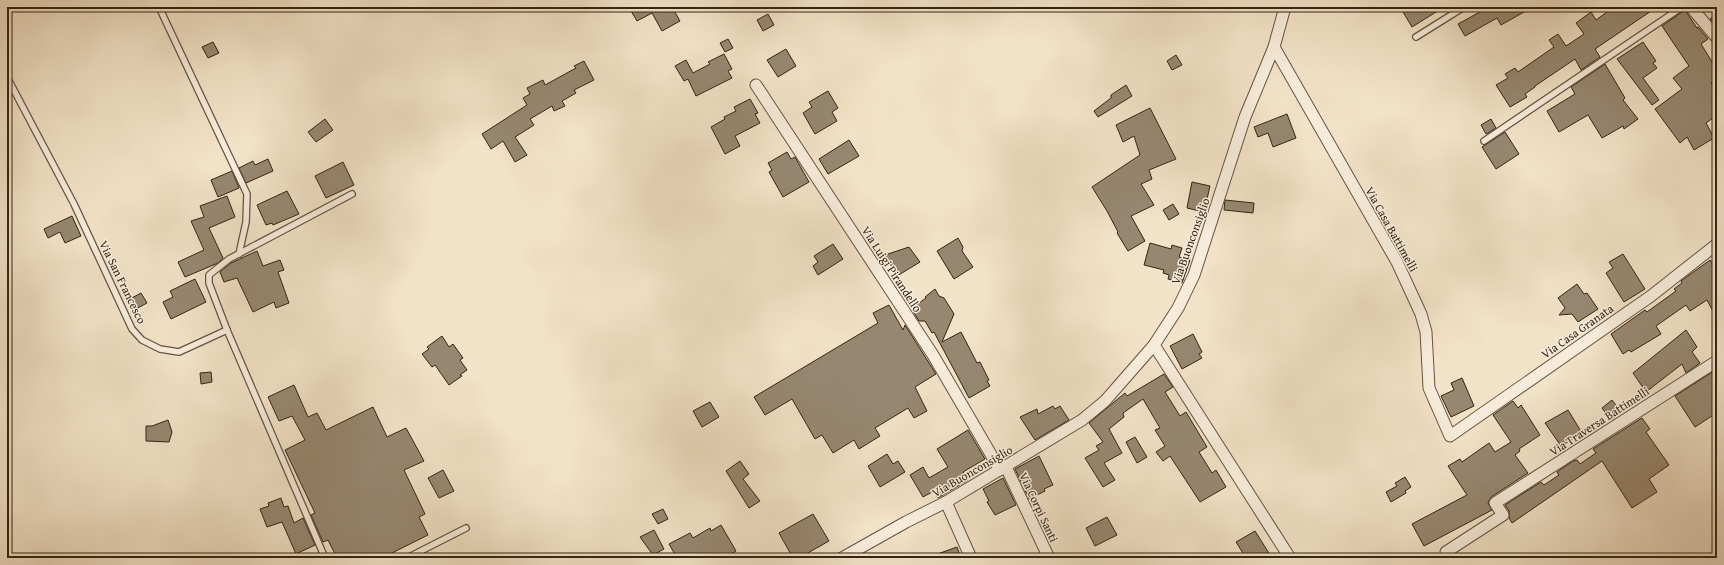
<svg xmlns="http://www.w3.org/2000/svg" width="1724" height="565" viewBox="0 0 1724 565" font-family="'Gentium Book Plus',serif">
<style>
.building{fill:#978771;stroke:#342514}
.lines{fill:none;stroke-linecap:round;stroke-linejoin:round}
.service-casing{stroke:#645441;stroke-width:8}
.minor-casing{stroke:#645441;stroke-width:13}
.service{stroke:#f7ecdb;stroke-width:5.5}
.minor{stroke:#f7ecdb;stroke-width:11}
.labels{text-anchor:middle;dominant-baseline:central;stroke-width:3;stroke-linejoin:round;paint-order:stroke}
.street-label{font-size:12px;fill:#342514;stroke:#f7ecdb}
</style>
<rect width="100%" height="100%" fill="#f2e2c7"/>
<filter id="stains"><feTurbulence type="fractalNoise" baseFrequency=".005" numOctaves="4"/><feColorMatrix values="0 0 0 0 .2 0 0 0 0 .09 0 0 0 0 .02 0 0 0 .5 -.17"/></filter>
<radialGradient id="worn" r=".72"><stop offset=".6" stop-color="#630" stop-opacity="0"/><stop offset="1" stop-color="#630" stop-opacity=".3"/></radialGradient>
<g class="building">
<path d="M638 7H672L680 21 662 31 652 13 637 21 631 11Z"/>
<path d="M1400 7H1444L1412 27Z"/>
<path d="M1489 7H1533L1501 25 1497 18 1465 36 1458 24Z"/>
<path d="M1614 7H1657L1595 49 1600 57 1581 70 1575 59 1535 86V87L1525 94 1527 97 1510 107 1496 85 1508 78 1505 74 1515 68 1518 72 1554 47 1549 40 1558 34 1566 46 1584 34 1576 23 1591 12 1596 20Z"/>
<path d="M1685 10 1697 28 1698 27 1708 39 1701 44 1717 70V79L1711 83 1717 90V115L1706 123 1714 138 1694 150 1687 137 1680 143 1655 109 1682 89 1673 78 1689 66 1662 26Z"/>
<path d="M768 14 774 25 763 31 757 20Z"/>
<path d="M1717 14V27L1710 19Z"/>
<path d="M728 39 733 48 725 52 720 43Z"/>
<path d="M213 42 219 53 208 58 202 47Z"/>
<path d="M1643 42 1656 61 1653 63 1657 68 1643 78 1659 100 1652 105 1617 59Z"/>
<path d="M786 49 796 66 778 77 767 60Z"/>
<path d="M724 54 732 69 728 71 732 78 696 96 688 79 684 81 675 66 686 60 693 73 710 64 708 62Z"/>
<path d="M1176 55 1182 65 1172 70 1167 61Z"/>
<path d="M584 61 594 80 574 90 576 93 562 101 565 106 554 111 552 106 530 119 534 125 515 137 527 155 515 162 503 141 491 149 482 134 527 105 523 98 530 94 527 88 543 80 545 85 576 68 574 66Z"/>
<path d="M1605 64 1625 98 1623 100 1638 119 1624 129 1623 126 1602 138 1588 115 1559 132 1547 111 1575 94 1571 87Z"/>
<path d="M1126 85 1132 96 1098 117 1094 111 1111 98V95Z"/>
<path d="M828 91 838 108 832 112 837 121 815 134 803 113 812 107 809 102Z"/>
<path d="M750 99 758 113 755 114 760 123 735 136 740 146 725 154 711 127 725 119 724 117 736 111 734 107Z"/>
<path d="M1150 108 1176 159 1149 170 1152 179 1141 184 1154 205 1131 216 1145 241 1128 251 1117 233 1118 232 1107 211 1092 187 1140 155 1134 136 1123 142 1116 125Z"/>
<path d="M1287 114 1296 138 1273 147 1268 133 1258 137 1254 127Z"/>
<path d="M325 119 333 130 316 142 308 132Z"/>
<path d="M1491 119 1496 128 1486 134 1481 125Z"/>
<path d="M1505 132 1519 154 1496 169 1482 147Z"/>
<path d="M849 140 859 156 828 174 819 159Z"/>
<path d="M787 152 791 159 795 157 809 182 783 197 769 172 772 170 768 163Z"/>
<path d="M268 159 273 171 246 183 239 168 253 161 255 165Z"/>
<path d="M343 162 354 185 326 198 315 176Z"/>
<path d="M232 171 239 188 218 197 211 180Z"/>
<path d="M1192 182 1210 186 1204 212 1187 208Z"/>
<path d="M287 191 299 214 273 225 272 223 266 225 257 205Z"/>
<path d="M227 196 235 217 209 228 223 258 218 263 185 277 178 262 204 250 191 221 204 217 200 206Z"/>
<path d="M1225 200 1254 203 1253 213 1224 210Z"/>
<path d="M1173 204 1179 214 1169 220 1163 210Z"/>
<path d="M72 216 81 236 65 243 60 232 48 238 44 229Z"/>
<path d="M958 238 963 247 962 251 973 267 954 279 937 251Z"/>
<path d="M1150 243 1171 249 1172 245 1182 248 1179 257 1190 260 1182 283 1168 279 1169 275 1163 273 1164 270 1144 265Z"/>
<path d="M833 244 843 259 818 275 813 266 818 262 814 256Z"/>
<path d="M909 247 920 262 897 276 885 255Z"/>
<path d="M257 251 263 266 280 260 284 270 278 272 289 303 276 308 274 302 253 312 237 278 224 282 220 272 231 263Z"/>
<path d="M1623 254 1645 289 1624 302 1606 273 1613 268 1609 262Z"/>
<path d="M1710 260 1717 270V319L1707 300 1690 311 1686 305 1656 326 1661 334 1631 352 1629 350 1623 354 1611 334 1645 310 1647 312 1676 291 1674 289 1682 283 1681 281Z"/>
<path d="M195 279 206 302 171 319 163 302 173 297 170 291Z"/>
<path d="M1577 284 1584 294 1587 293 1598 309 1578 322 1572 314 1559 315 1565 308 1558 298Z"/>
<path d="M935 289 939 296 944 298 954 314 942 342 961 332 977 363 980 362 989 380 987 381 990 386 969 398 934 332 932 333 925 321H919L913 311 915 306 926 298 925 297Z"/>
<path d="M141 293 147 303 134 310 128 300Z"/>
<path d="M889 305 903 330 905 325 936 374 915 387 927 411 914 418 908 408 875 428 880 436 859 449 854 440 833 453 822 435 815 439 792 399 765 415 754 397 878 323 873 313Z"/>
<path d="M1686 330 1697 347 1692 352 1700 363 1686 373 1682 364 1646 392 1633 373Z"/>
<path d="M1193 334 1202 352 1199 354 1202 358 1182 369 1170 346Z"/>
<path d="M442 336 449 347 453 344 463 358 460 360 467 370 460 375 462 376 449 385 435 365 432 367 422 354 429 349 427 347Z"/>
<path d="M1717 369V408L1713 411 1715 414 1695 427 1675 396Z"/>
<path d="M211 372 212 382 201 384 200 373Z"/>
<path d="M1164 374 1173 387 1165 392 1180 416 1186 412 1207 447 1199 452 1212 473 1216 470 1226 487 1200 502 1170 456 1163 461 1156 452 1165 446 1155 430 1160 428 1143 399 1123 413 1124 417 1109 429 1122 453 1104 463 1115 480 1103 487 1085 458 1099 450 1096 446 1103 442 1089 423 1125 393 1127 396Z"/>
<path d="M1462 378 1474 406 1451 417 1441 396 1454 390 1451 383Z"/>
<path d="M294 385 308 417 317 413 326 430 373 407 387 437 406 428 424 461 404 470 425 514 419 517 428 535 382 558H337L328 540 323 542 311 515 315 513 285 450 305 440 292 416 279 421 268 397Z"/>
<path d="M1612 400 1621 412 1611 420 1602 408Z"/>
<path d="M1513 401 1518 408 1521 405 1540 435 1519 449 1520 451 1515 455 1528 473 1491 497 1488 503 1492 510 1424 546 1412 524 1467 495 1448 466 1460 459 1462 462 1489 443 1495 452 1511 442 1493 415Z"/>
<path d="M710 402 719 417 702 427 693 411Z"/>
<path d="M1053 406 1055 409 1060 406 1069 420 1035 440 1020 417 1037 409 1038 414Z"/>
<path d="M1568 410 1582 433 1561 446 1545 423Z"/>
<path d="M1642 418 1650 429 1646 432 1669 465 1649 479 1657 492 1632 508 1602 461 1512 523 1509 518V511L1505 505 1541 482 1544 485 1559 475 1557 472 1573 461 1577 460 1580 464 1596 453 1593 449Z"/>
<path d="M168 420 172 432 169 442 146 441V426H152Z"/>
<path d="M968 430 985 459 963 472 968 480 938 498 934 491 923 497 910 475 923 467 929 478 948 467 937 449Z"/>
<path d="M1135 437 1147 457 1137 463 1126 442Z"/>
<path d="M887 454 893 464 898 461 905 472 880 487 868 466Z"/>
<path d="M1039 456 1053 485 1044 489 1045 491 1029 499 1015 469Z"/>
<path d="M740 461 749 474 743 479 760 501 749 508 726 471Z"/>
<path d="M443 470 454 491 439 498 428 478Z"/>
<path d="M1405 477 1411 487 1405 491 1406 493 1391 502 1386 492 1397 486 1395 483Z"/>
<path d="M1003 478 1016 505 995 515 987 502 989 501 983 489Z"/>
<path d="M281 498 284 507 288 506 294 523 303 518 315 545 296 554 282 522 267 527 260 509 269 506 268 503Z"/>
<path d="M663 509 668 519 658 524 652 514Z"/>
<path d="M813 514 829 541 799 558H793L779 533Z"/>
<path d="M1107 517 1117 535 1095 546 1086 528Z"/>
<path d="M721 525 736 551 724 558H677L669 544 690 533 693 538 710 528 711 531Z"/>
<path d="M654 530 664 549 653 555 640 537Z"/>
<path d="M1255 531 1272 558H1246L1236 542Z"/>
<path d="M957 547 961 558H929V557Z"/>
</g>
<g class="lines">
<defs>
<g id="service">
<path d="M159 7 247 194 246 222 239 254"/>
<path d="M1416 37 1464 7"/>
<path d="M7 77 74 204 132 329 142 340 160 349 179 352 227 330 325 558"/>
<path d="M1484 141 1682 7"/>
<path d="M227 330 209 283V275L229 259 352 194"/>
<path d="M407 558 466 528"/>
</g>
<g id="minor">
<path d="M1691 7 1717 38"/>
<path d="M1274 47 1397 262 1421 314 1426 332 1429 388 1450 436 1651 296 1717 244"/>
<path d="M756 85 933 355 1000 470"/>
<path d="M1154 345 1290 558"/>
<path d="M1006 467 1049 558"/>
<path d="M946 502 971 558"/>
<path d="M842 558 906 522 946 502 1082 420 1105 401 1154 345 1178 308 1194 275 1245 117 1274 47 1285 7"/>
<path d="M1450 558 1446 552 1503 515 1495 503 1717 361"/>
</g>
</defs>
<use href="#service" class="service-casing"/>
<use href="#minor" class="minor-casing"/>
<use href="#service" class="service"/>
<use href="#minor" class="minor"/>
</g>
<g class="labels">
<g class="street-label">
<text transform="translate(1392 229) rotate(61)">Via Casa Battimelli</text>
<text transform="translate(1190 241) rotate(-70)">Via Buonconsiglio</text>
<text transform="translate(892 269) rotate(57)">Via Luigi Pirandello</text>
<text transform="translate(123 282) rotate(64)">Via San Francesco</text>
<text transform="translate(1577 331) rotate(-35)">Via Casa Granata</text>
<text transform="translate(1599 421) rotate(-33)">Via Traversa Battimelli</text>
<text transform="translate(972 471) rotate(-30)">Via Buonconsiglio</text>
<text transform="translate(1039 507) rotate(65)">Via Corpi Santi</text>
</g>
</g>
<rect width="1724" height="565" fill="none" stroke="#f2e2c7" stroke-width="24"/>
<rect x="8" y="8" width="1708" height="549" fill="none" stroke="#342514" stroke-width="2"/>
<rect x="12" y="12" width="1700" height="541" fill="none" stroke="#342514"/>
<rect width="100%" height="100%" filter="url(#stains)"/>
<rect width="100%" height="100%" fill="url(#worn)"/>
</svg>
